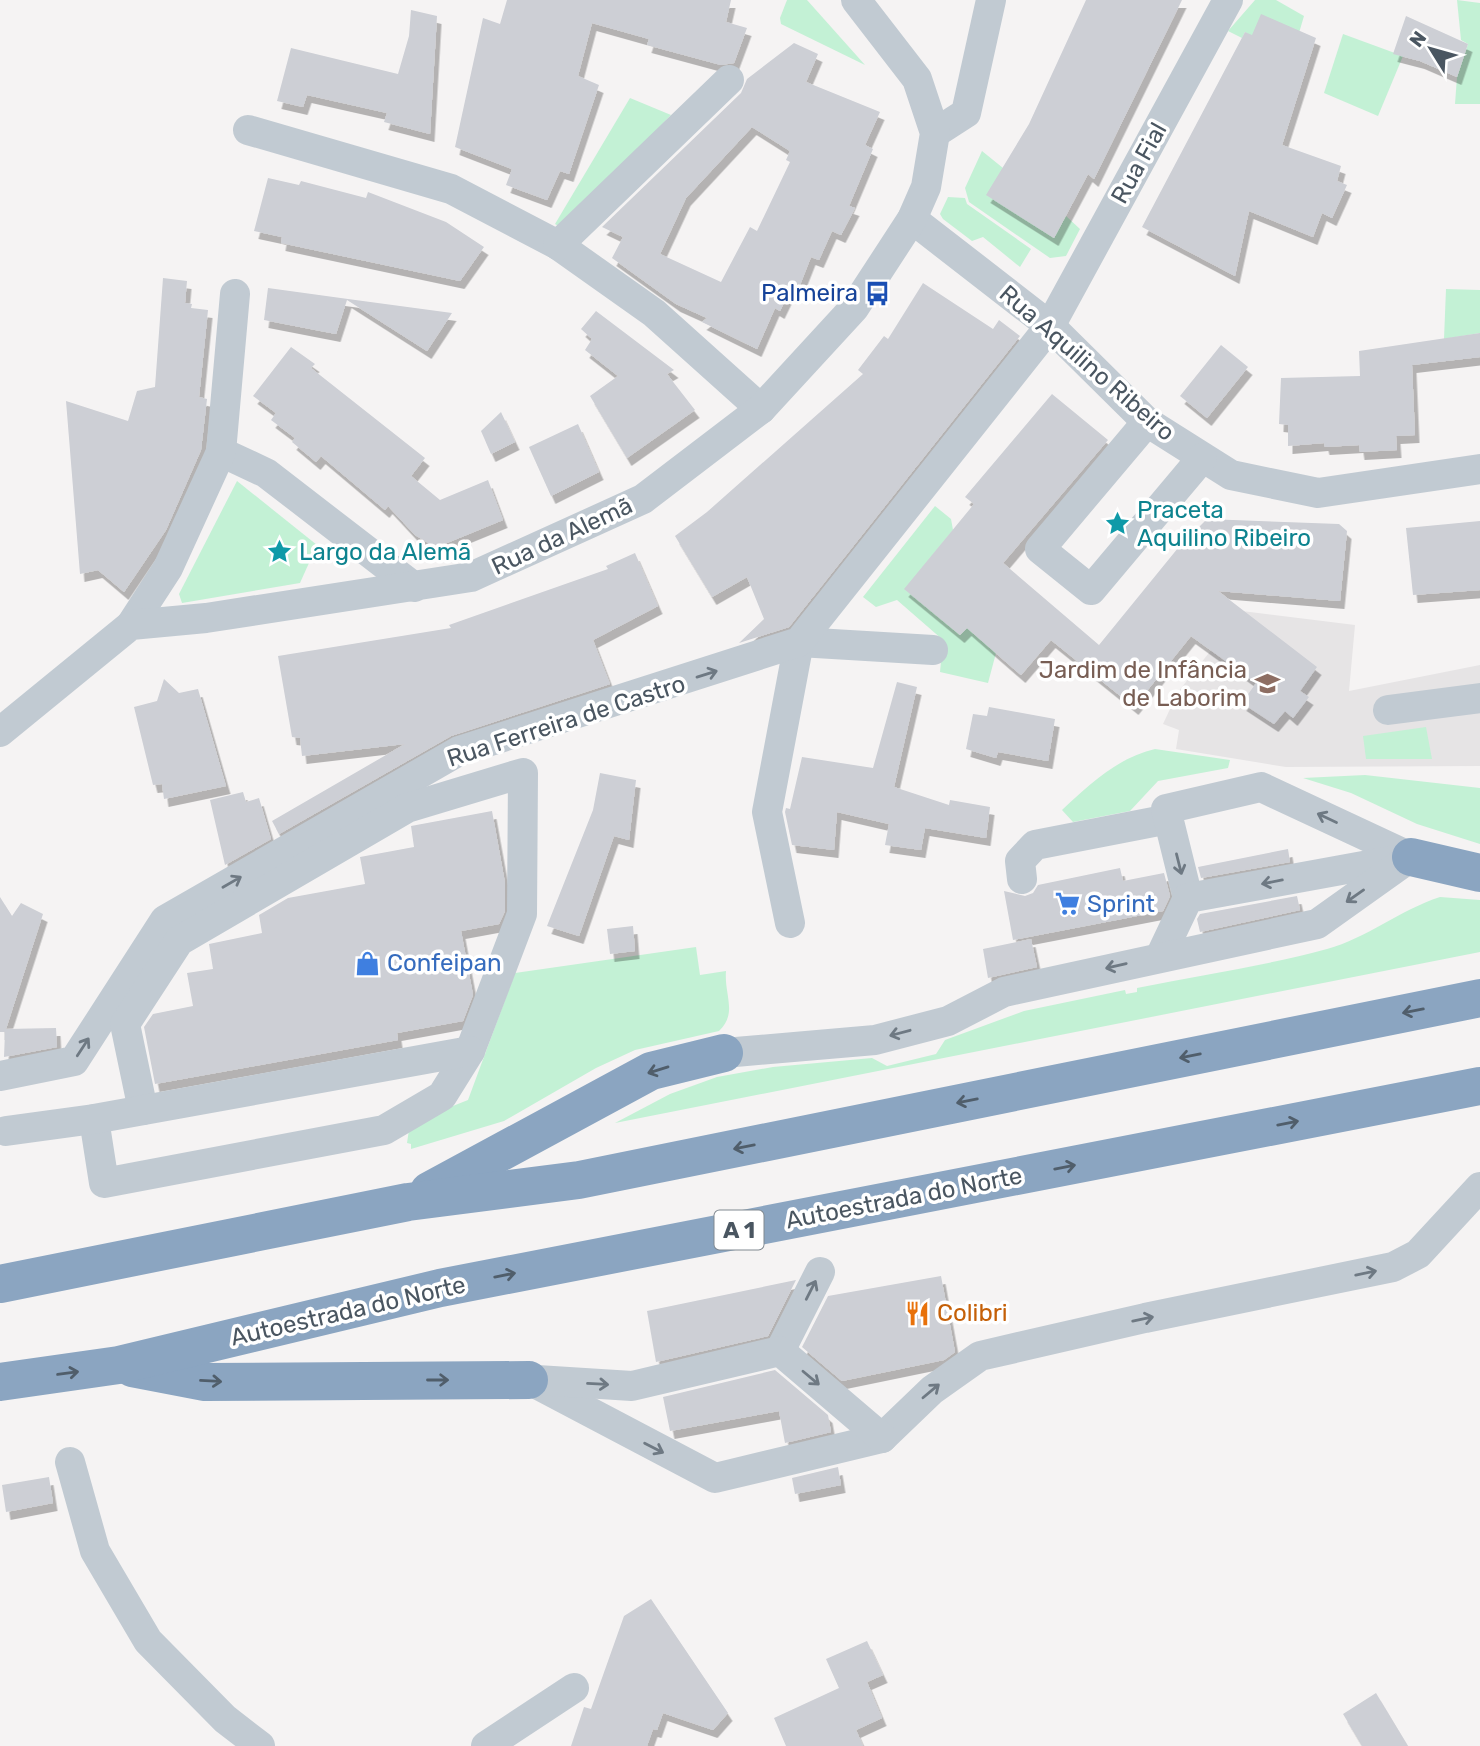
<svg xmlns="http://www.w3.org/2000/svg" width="1480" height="1746" viewBox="0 0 1480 1746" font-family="Rubik,sans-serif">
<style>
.education{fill:#e6e4e5}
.green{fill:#c3f1d5}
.building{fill:#cdcfd5;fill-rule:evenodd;filter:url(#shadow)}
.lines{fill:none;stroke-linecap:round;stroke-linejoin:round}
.minor{stroke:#c1cad2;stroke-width:30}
.highway{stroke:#8ba5c1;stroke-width:38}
.oneway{stroke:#6e7983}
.oneway2{stroke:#505e6b}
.labels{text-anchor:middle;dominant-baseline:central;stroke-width:7;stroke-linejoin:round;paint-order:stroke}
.shield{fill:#fff;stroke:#808990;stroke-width:2}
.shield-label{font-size:23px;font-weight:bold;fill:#4a5661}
.street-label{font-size:24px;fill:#4a5661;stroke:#fff}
.transit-label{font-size:24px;fill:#164399;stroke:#fff;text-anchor:end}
.culture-label{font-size:24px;fill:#0d838f;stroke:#fff;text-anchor:start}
.education-label{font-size:24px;fill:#785e54;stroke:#fff;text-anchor:end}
.shop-label{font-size:24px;fill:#366cbe;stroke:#fff;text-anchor:start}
.food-label{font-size:24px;fill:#c56008;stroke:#fff;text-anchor:start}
</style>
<defs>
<filter id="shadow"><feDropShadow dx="4.5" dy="8" stdDeviation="0" flood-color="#0004"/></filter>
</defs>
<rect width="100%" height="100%" fill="#f5f3f3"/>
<path class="education" d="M1242 611 1355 625 1349 691 1480 665V766L1286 767 1176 749 1179 730 1163 724 1178 692Z"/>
<g class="green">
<path d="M787 0H807L865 65 781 24 780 18Z"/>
<path d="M1255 0H1276L1304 16 1291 60 1245 32 1242 38 1228 31Z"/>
<path d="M1457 0 1480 3V104H1455L1457 77 1468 44 1461 40Z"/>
<path d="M1343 34 1403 56 1378 116 1324 93Z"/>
<path d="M630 98 671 115 562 228 555 224Z"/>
<path d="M982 151 1003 168 987 195 1054 238 1066 216 1080 229 1066 256 1050 258 969 202 965 188Z"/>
<path d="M948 197 965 198 967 204 1031 249 1020 267 983 237 972 241 943 219 940 214Z"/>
<path d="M1446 289 1480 290V333L1444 339Z"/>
<path d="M237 481 317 545 300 583 182 603 179 594Z"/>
<path d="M935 506 951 519 953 530 905 589 960 635 967 628 996 653 988 683 940 672 943 640 897 600 876 607 863 597Z"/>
<path d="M1426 727 1432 759H1366L1363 736Z"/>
<path d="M1155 749 1230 760 1228 768 1158 781 1130 811 1073 822 1062 810C1090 784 1117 758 1155 749Z"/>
<path d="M1365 775 1480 788V844L1417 824 1351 793 1303 778Z"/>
<path d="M1440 897 1480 900V952L615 1123 670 1094 717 1077 773 1067 872 1058 887 1066 936 1054 945 1040 1024 1011 1125 990 1126 994 1137 992V988C1200 975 1265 966 1327 949 1367 938 1400 910 1440 897Z"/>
<path d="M696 947 700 975 726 971C724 995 738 1013 719 1031L635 1050 596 1068 504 1121 411 1149V1144L407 1143 410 1123 468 1100 515 973Z"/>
</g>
<g class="building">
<path d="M507 0H731L726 22 747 28 734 63 721 65 647 45 649 39 592 23 578 76 599 85 569 174 560 171 547 200 506 185 512 169 455 147 483 18 500 24Z"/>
<path d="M1086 0H1182L1094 179 1088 174 1054 238 986 195 1029 124Z"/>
<path d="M411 10 437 16 430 134 384 122 387 113 307 95 303 107 277 101 291 48 398 74 409 36Z"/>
<path d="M1261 14 1316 38 1282 145 1341 166 1337 181 1347 185 1332 218 1322 213 1313 237 1249 211 1235 276 1142 227 1245 32 1252 35Z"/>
<path d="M1406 16 1468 44 1457 77 1420 61 1393 54Z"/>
<path d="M794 43 818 54 806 82 880 112 865 145 873 149 849 206 855 208 841 235 832 231 819 260 811 257 800 285 794 282 780 311 775 308 757 349 702 322 707 318 676 304 612 258 623 237 602 227 741 93 747 79ZM752 127 790 151 786 160 790 162 757 231 750 227 721 282 660 254 686 198Z"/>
<path d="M268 178 299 185 301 181 366 198 368 192 446 222 484 247 460 281 281 243 282 237 254 231Z"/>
<path d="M163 278 187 281 185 303 192 304 191 308 208 310 199 397 207 399 201 450 166 530 124 592 98 570 80 574 66 401 128 421 137 391 155 387Z"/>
<path d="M923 283 993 329 999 320 1020 336 789 627 739 643 764 619 747 577 712 597 675 536 707 512 863 374 858 370 884 336 888 339Z"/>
<path d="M268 288 348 299 452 313 427 351 347 300 336 334 264 320Z"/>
<path d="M596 311 674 370 667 374 695 410 627 458 590 396 618 376 585 350 592 339 581 329Z"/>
<path d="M1480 333V357L1412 365 1415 435 1396 436 1397 450 1360 452 1359 445 1325 447 1324 443 1288 446V425L1279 424 1281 378 1360 376 1359 351Z"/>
<path d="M1221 345 1248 367 1207 418 1180 396Z"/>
<path d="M291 347 315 364 311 368 425 458 411 476 440 500 488 480 503 520 442 545 430 544 415 535 388 506 385 510 321 456 316 462 292 442 295 438 271 420 276 413 253 396Z"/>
<path d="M1052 394 1108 440 1003 563 1099 645 1178 548 1207 519 1339 524 1347 531 1340 601 1218 591 1317 667 1300 691 1309 697 1293 718 1285 711 1274 724 1242 703 1256 683 1191 636 1134 707 1051 640 1021 675 967 628 960 635 904 589 974 504 965 497Z"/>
<path d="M501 412 515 442 491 454 481 431Z"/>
<path d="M578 424 599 472 551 496 529 447Z"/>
<path d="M1480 521V590L1413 595 1406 528Z"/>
<path d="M635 553 658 606 593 640 610 684 451 736 279 834 272 821 405 744 302 756 300 738 292 737 278 656 451 628 449 625 608 569 606 566Z"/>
<path d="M164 679 179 693 198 689 226 786 164 799 162 784 153 785 134 707 157 701Z"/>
<path d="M897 682 917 687 894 787 949 805 950 800 990 807 986 838 925 828 921 850 885 845 889 824 837 812 834 850 792 845 785 812 786 808 790 809 802 757 873 768Z"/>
<path d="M989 707 1055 719 1048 761 998 752 996 758 966 749 973 714 987 716Z"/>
<path d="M600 773 636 780 629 840 614 836 579 936 547 926 593 810Z"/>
<path d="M243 792 246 802 259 798 271 839 225 865 210 800Z"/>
<path d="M492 811 505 883V911L499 924 461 931 473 995 463 1021 397 1033 398 1040 155 1084 144 1027 153 1014 193 1006 187 973 213 969 209 944 262 933 259 915 288 898 365 884 360 857 414 847 411 826Z"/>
<path d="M1288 849 1290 862 1201 878 1198 867Z"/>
<path d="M1120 868 1123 881 1164 873 1170 896 1163 911 1013 940 1004 891 1025 896 1033 893 1038 885Z"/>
<path d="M1297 896 1300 910 1200 932 1197 919 1200 914Z"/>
<path d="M0 897 12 916 21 903 43 914 6 1029 56 1028 57 1047 4 1057 5 1032H0Z"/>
<path d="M633 926 635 951 610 954 607 929Z"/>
<path d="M1031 939 1037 967 988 978 983 949Z"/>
<path d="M941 1276 955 1352 944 1360 842 1381 802 1347 828 1296Z"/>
<path d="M796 1280 768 1336 656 1362 647 1311Z"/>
<path d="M775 1370 828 1415 831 1432 785 1443 779 1411 670 1431 663 1397Z"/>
<path d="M838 1467 841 1485 795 1494 792 1478Z"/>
<path d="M49 1477 53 1503 6 1512 2 1485Z"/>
<path d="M651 1599 728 1713 713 1730 663 1713 657 1730 653 1729 647 1746H571L584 1707 591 1709 624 1616Z"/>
<path d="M867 1641 883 1675 867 1682 882 1718 856 1730 863 1746H786L774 1718 839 1688 826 1659Z"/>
<path d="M1376 1693 1408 1746H1362L1343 1714Z"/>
</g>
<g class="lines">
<g class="minor">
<path d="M248 130 451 189 558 245 654 313 761 409"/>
<path d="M935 133 966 113 991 0"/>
<path d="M912 219 1050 326 1147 422 1231 475 1318 493 1480 469"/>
<path d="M558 245 729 80"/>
<path d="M1147 422 1040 549 1091 590 1202 458"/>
<path d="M221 452 266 473 414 587"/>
<path d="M131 625 168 568 221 452 235 294"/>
<path d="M799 642 933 650"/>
<path d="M1388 710 1480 698"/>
<path d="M0 732 131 625 206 618 471 577 643 499 761 409 854 308 912 219 926 187 935 133 917 79 856 0"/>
<path d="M1022 879 1020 861 1035 845 1169 819"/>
<path d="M1188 898 1166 809 1261 787 1411 857"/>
<path d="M790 923 767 812 799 642"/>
<path d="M1161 955 1188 898 1407 858"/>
<path d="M724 1053 875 1040 948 1021 1004 992 1317 924 1411 857"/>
<path d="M0 1076 74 1061 165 920 459 751 799 642 1050 326 1228 0"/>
<path d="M94 1119 104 1183 384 1130 442 1096 470 1051 522 914 523 773 407 808 179 941 125 1024 143 1110"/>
<path d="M6 1131 94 1119 470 1051"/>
<path d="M780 1351 820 1272"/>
<path d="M529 1380 715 1478 882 1438 932 1390 980 1356 1145 1318 1393 1267 1418 1254 1480 1187"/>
<path d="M537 1380 632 1386 780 1351 882 1438"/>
<path d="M70 1462 95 1551 148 1641 225 1719 260 1746"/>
<path d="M486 1746 574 1688"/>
</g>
<g class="highway">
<path d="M1411 857 1480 873"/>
<path d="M429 1191 651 1071 724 1053"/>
<path d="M0 1284 408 1202 579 1180 1480 998"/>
<path d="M132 1368 205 1382 529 1380"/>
<path d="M0 1382 119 1365 440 1288 1480 1086"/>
</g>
</g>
<defs><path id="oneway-shaft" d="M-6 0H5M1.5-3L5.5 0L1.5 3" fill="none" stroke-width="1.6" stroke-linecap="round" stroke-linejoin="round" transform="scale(1.75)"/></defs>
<g class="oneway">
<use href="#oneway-shaft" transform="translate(707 674) rotate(-17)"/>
<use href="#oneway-shaft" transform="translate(1327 818) rotate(-155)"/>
<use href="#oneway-shaft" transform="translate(1179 864) rotate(76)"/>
<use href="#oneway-shaft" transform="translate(232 882) rotate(-30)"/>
<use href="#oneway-shaft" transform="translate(1272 882) rotate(169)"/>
<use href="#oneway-shaft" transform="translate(1355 896) rotate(145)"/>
<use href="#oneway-shaft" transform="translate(1116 966) rotate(167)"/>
<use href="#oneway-shaft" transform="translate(900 1033) rotate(165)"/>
<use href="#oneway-shaft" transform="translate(83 1047) rotate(-57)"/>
<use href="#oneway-shaft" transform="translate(1366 1273) rotate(-12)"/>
<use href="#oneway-shaft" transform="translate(811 1290) rotate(-63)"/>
<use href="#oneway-shaft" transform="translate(1143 1319) rotate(-12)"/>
<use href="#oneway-shaft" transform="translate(811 1378) rotate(40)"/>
<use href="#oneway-shaft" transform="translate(598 1384) rotate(3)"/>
<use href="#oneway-shaft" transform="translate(931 1391) rotate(-40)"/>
<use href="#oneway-shaft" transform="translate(654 1448) rotate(27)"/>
</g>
<g class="oneway2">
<use href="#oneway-shaft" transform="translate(1413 1011) rotate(169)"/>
<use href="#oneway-shaft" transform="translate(1190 1056) rotate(169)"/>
<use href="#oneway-shaft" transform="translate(658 1070) rotate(163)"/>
<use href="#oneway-shaft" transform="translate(967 1101) rotate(169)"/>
<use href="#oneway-shaft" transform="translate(1288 1123) rotate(-11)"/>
<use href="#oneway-shaft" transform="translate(744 1147) rotate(169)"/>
<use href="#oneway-shaft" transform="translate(1065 1167) rotate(-11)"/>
<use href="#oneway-shaft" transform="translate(505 1275) rotate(-11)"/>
<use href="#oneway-shaft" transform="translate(68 1373) rotate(-8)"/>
<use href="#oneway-shaft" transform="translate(438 1380)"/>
<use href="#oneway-shaft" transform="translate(211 1381) rotate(3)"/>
</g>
<defs>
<symbol id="bus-bare" viewBox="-9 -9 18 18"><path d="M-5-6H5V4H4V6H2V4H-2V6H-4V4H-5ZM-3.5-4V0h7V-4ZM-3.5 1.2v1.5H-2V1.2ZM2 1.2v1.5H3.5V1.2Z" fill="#1a4fb4" stroke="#fff" stroke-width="2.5" paint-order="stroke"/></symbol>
<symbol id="sight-bare" viewBox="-9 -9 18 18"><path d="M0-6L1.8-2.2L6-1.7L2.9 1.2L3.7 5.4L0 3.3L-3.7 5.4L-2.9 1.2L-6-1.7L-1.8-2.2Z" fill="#0f9aa8" stroke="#fff" stroke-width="2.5" paint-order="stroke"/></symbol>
<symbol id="school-bare" viewBox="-9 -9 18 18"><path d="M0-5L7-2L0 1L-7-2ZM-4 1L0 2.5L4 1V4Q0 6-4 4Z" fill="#8d6e63" stroke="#fff" stroke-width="2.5" paint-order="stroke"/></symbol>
<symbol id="supermarket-bare" viewBox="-9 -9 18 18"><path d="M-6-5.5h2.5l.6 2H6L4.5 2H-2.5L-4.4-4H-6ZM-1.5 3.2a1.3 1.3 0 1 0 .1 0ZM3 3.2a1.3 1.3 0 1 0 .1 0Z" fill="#3f7fe0" stroke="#fff" stroke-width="2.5" paint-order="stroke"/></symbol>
<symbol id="shop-bare" viewBox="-9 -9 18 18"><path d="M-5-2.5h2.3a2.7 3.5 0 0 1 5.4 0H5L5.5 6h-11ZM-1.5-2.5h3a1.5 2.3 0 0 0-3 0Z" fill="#3f7fe0" stroke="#fff" stroke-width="2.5" paint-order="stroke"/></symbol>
<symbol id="restaurant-bare" viewBox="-9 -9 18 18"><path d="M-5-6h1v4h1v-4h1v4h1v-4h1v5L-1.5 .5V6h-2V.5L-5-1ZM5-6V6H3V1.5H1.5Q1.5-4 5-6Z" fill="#e8710a" stroke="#fff" stroke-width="2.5" paint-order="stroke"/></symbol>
</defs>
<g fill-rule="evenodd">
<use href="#bus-bare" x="860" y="276" width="35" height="35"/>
<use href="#sight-bare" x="1100" y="506" width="35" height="35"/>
<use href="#sight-bare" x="262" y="534" width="35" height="35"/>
<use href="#school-bare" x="1250" y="666" width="35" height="35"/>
<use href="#supermarket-bare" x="1050" y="886" width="35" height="35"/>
<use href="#shop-bare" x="350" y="946" width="35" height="35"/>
<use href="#restaurant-bare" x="900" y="1296" width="35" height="35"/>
</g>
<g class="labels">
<rect class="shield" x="714.5" y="1210.5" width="49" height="39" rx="5"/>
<g class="shield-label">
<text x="739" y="1230">A 1</text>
</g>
<g class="street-label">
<text transform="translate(1139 163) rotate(-61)">Rua Fial</text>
<text transform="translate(1087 363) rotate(41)">Rua Aquilino Ribeiro</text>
<text transform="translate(562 536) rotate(-25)">Rua da Alemã</text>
<text transform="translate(566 721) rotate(-18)">Rua Ferreira de Castro</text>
<text transform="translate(904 1198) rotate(-11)">Autoestrada do Norte</text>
<text transform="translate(348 1311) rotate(-13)">Autoestrada do Norte</text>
</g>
<g class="transit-label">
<text x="858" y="293">Palmeira</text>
</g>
<g class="culture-label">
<text x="1137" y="510">Praceta<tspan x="1137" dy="28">Aquilino Ribeiro</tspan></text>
<text x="299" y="552">Largo da Alemã</text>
</g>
<g class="education-label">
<text x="1247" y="670">Jardim de Infância<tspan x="1247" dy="28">de Laborim</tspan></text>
</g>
<g class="shop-label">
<text x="1087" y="904">Sprint</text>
<text x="387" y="963">Confeipan</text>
</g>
<g class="food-label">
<text x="937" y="1313">Colibri</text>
</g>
</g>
<g transform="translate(1431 49) rotate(307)" stroke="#ffffff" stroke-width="5" paint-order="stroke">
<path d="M0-5L12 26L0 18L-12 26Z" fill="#4a5661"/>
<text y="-10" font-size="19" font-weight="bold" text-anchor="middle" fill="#4a5661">N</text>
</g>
</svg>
